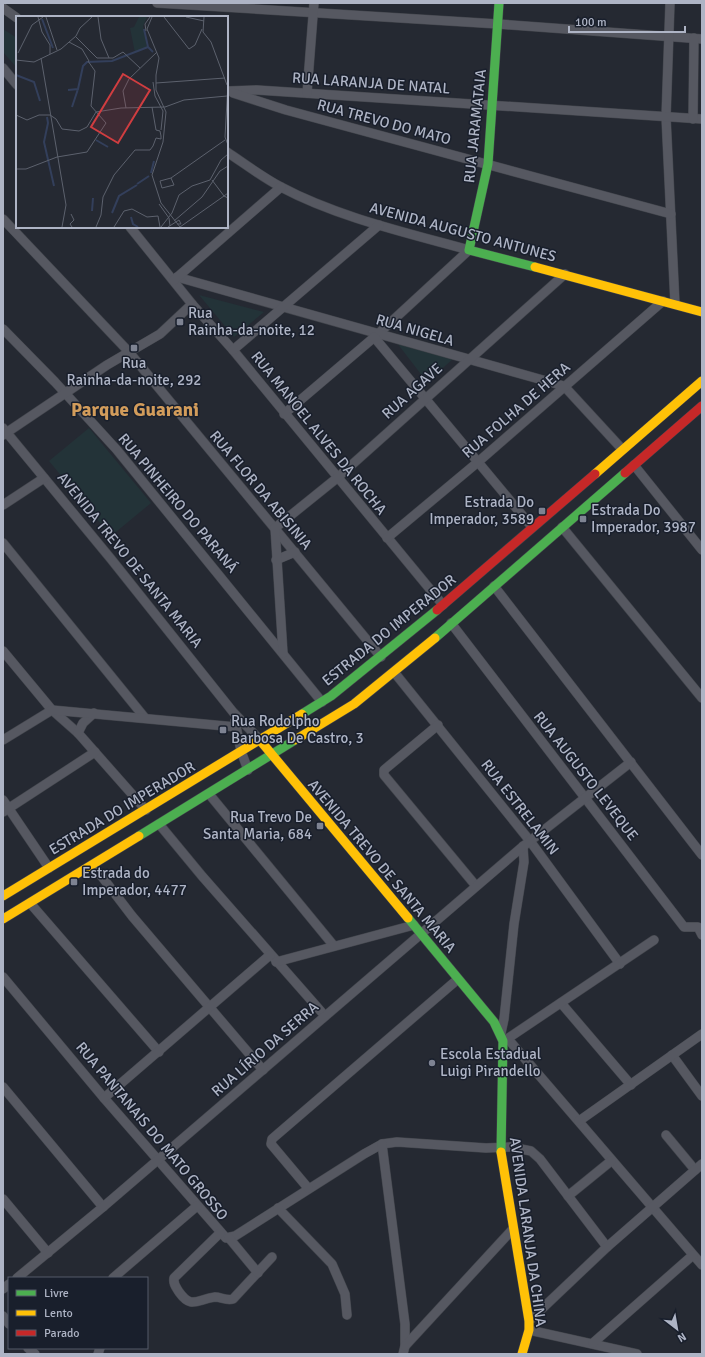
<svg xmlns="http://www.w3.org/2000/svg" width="705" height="1357" viewBox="0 0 705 1357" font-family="Signika,sans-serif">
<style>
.green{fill:#233338}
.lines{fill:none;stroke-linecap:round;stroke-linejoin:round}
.street-casing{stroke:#41444b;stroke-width:10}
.fast-casing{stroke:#41444b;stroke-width:10}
.slow-casing{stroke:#41444b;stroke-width:10}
.jam-casing{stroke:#41444b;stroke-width:10}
.street{stroke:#565861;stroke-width:9}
.fast{stroke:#4caf50;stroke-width:9}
.slow{stroke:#ffc107;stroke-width:9}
.jam{stroke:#c62828;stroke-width:9}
.poi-dot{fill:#7e8392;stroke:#191f2c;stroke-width:1.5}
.labels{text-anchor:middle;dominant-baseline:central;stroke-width:3;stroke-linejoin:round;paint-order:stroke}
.street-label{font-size:15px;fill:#aeb4c5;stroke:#191f2c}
.poi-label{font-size:15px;fill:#aeb4c5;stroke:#191f2c;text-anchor:start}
.district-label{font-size:19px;font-weight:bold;fill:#d29c5b;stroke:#191f2c}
.inset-river{fill:none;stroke:#333f5b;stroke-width:2}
.inset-road{fill:none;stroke:#5c616d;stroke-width:1}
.view{fill:#d03d40;fill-opacity:0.15;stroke:#d03d40;stroke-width:2}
.inset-edge{fill:none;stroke:#aeb4c5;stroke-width:2}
</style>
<rect width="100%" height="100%" fill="#252932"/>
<g class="green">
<path d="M3 29 17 38V68L3 52Z"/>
<path d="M199 295 264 312 234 337Z"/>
<path d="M397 343 454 358 427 382Z"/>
<path d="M89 428 151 503 111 536 49 461Z"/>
</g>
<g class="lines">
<defs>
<g id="street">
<path d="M157 3 498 24 702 39"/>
<path d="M670 3 666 117 675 304"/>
<path d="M3 8 17 18"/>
<path d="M3 68 17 85"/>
<path d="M229 91 257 90 702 119"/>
<path d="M233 93 286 110 671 214"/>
<path d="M307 93 314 3"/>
<path d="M693 119 694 38"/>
<path d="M227 152C245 164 262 177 281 187 337 217 408 233 469 250L378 334 284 414"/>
<path d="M3 219 129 352 381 657"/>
<path d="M130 227 192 304 233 350 443 605"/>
<path d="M177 277 564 386 622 449"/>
<path d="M174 280 281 187"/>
<path d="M3 329 55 382 117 450 322 702"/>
<path d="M374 337 532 527"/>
<path d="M233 350 379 225"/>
<path d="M3 428 111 559 233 712 259 739"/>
<path d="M3 435 107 365 160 334 192 304"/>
<path d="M634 465 702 550"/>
<path d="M3 505 44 478"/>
<path d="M562 527 702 698"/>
<path d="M387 538 478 462 663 301"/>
<path d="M3 543 145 718"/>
<path d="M276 560 295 552"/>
<path d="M494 586 702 855"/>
<path d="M451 623 684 927H698L702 935"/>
<path d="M3 651 52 710 78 733 146 810"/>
<path d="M283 653 275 528 337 478 565 274"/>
<path d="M394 672 530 841 620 964"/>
<path d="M235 721 241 751 248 770"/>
<path d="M438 725 384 770V775L476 886"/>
<path d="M78 733 83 723 94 713"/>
<path d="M3 740 52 710 236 727"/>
<path d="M209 794 334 946"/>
<path d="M3 800 49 868"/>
<path d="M3 812 95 752"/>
<path d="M159 824 202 876 325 1016"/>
<path d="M93 865 132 916 263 1070"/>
<path d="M30 903 159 1052"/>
<path d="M276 962 414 925"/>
<path d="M3 977 104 1098 226 1238 235 1236 364 1154 382 1144 397 1142 486 1148 511 1147 531 1151 540 1159 607 1247"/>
<path d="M561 1003 631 1085"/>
<path d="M501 1033 504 1019 514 924 524 862 523 846"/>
<path d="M508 1039 702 1265"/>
<path d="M504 1041 654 940"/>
<path d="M672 1055 702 1096"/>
<path d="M3 1087 103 1207"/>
<path d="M104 1098 270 955"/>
<path d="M579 1121 702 1034"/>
<path d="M666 1135 695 1170"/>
<path d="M382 1144 405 1324V1346L403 1354"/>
<path d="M308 1188 271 1144 272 1139 458 979"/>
<path d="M568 1196 611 1161"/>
<path d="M3 1199 48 1253"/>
<path d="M278 1208 332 1264 345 1294 347 1315"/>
<path d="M220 1233 174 1278C173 1284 176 1287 179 1292 192 1310 197 1299 215 1297 221 1297 226 1301 233 1299L272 1257"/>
<path d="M229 1238 258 1273"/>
<path d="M17 1278 103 1207 521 848 631 762"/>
<path d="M113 1278 197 1206"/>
<path d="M3 1289 9 1284"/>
<path d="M3 1316 9 1324"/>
<path d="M529 1321 607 1247 702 1164"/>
<path d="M529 1330 637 1354"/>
<path d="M593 1343 693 1255"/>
<path d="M405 1346 512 1230"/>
<path d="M28 1348 35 1354"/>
<path d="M98 1354 100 1348"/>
</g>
<g id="fast">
<path d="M499 3 488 164 469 250 535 267"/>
<path d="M435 638 625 473"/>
<path d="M302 714 331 696 437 610"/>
<path d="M139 836 295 740"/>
<path d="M408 918 494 1022 503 1041 501 1152"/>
</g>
<g id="slow">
<path d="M535 267 702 312"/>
<path d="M595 474 702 381"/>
<path d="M259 739 408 918"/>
<path d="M295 740 354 704 435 638"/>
<path d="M3 896 302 714"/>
<path d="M3 919 139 836"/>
<path d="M501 1152 529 1321V1330L522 1354"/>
</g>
<g id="jam">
<path d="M625 473 702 406"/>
<path d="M437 610 595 474"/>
</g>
</defs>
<use href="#street" class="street-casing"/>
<use href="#fast" class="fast-casing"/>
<use href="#slow" class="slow-casing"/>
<use href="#jam" class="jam-casing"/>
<use href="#street" class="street"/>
<use href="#fast" class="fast"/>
<use href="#slow" class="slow"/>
<use href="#jam" class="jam"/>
</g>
<g class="poi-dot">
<rect x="176" y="318" width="8" height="8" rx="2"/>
<rect x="130" y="344" width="8" height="8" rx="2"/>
<rect x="538" y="507" width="8" height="8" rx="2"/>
<rect x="579" y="515" width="8" height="8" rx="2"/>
<rect x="219" y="726" width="8" height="8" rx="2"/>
<rect x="316" y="822" width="8" height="8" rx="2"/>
<rect x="70" y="878" width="8" height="8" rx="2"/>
<circle cx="432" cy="1063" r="4"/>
</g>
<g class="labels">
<g class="street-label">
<text transform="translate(371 83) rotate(4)">RUA LARANJA DE NATAL</text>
<text transform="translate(384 122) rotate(15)">RUA TREVO DO MATO</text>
<text transform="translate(475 126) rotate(-84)">RUA JARAMATAIA</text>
<text transform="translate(463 232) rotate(15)">AVENIDA AUGUSTO ANTUNES</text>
<text transform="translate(415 330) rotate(16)">RUA NIGELA</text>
<text transform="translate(412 391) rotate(-42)">RUA AGAVE</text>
<text transform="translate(516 410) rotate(-41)">RUA FOLHA DE HERA</text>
<text transform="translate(319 433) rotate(51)">RUA MANOEL ALVES DA ROCHA</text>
<text transform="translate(261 490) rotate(50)">RUA FLOR DA ABISINIA</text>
<text transform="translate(178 503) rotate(50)">RUA PINHEIRO DO PARANÁ</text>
<text transform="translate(130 560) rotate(51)">AVENIDA TREVO DE SANTA MARIA</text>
<text transform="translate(389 630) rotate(-39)">ESTRADA DO IMPERADOR</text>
<text transform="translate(586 776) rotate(52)">RUA AUGUSTO LEVEQUE</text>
<text transform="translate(520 807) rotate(52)">RUA ESTRELAMIN</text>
<text transform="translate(122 808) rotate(-31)">ESTRADA DO IMPERADOR</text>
<text transform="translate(382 866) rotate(50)">AVENIDA TREVO DE SANTA MARIA</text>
<text transform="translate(265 1049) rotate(-41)">RUA LÍRIO DA SERRA</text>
<text transform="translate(152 1131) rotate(50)">RUA PANTANAIS DO MATO GROSSO</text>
<text transform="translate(528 1232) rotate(82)">AVENIDA LARANJA DA CHINA</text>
</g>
<g class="poi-label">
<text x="188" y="313">Rua<tspan x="188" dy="17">Rainha-da-noite, 12</tspan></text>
<text x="134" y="363" text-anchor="middle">Rua<tspan x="134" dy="17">Rainha-da-noite, 292</tspan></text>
<text x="534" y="502" text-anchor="end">Estrada Do<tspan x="534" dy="17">Imperador, 3589</tspan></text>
<text x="591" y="510">Estrada Do<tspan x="591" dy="17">Imperador, 3987</tspan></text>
<text x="231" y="721">Rua Rodolpho<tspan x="231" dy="17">Barbosa De Castro, 3</tspan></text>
<text x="312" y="817" text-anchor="end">Rua Trevo De<tspan x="312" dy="17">Santa Maria, 684</tspan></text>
<text x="82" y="873">Estrada do<tspan x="82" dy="17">Imperador, 4477</tspan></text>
<text x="440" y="1054">Escola Estadual<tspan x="440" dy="17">Luigi Pirandello</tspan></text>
</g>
<g class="district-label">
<text x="135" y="410">Parque Guarani</text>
</g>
</g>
<g transform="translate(16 16)">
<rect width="212" height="212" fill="#252932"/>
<path d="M123 1H131L127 10 131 31 119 37 114 12 118 11Z" fill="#233338"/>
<path class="inset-river" d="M26 3 37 32M128 13 132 31 137 36M0 59 18 66 24 85M52 74 62 73 67 50 71 46 96 45 132 31M56 91 62 73M31 101 32 107 28 126 38 170M80 124 92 131M135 157 138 145M121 168 133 160M76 195 77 182M96 197 103 180 121 169M115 201 117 208 122 211"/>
<path class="inset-road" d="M22 1 26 16 34 29V38M30 1 41 34M82 1 85 23 93 42M136 1 131 13 143 42 140 59V74L150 96 147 126 136 159 145 187 164 211M148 1 173 33 179 29 186 13M170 1 188 5M188 1 187 16 195 26 211 69M130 15 129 8 134 1M60 21 81 42H97L107 36 124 52M53 26 66 33 73 45M2 37 16 9 27 1M25 42 50 189 46 211M0 44 18 46 45 33 60 20 64 12 76 1M137 66 139 80 147 95 145 114M140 67 209 62M212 67 209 121 212 129M136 91 140 114 144 115 145 120V123L140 122 137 130M110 92 107 75 113 63 141 36M0 99 11 104 23 99H34L40 103 46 113 63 115 71 111 80 96 105 92 149 91 168 84 211 80M0 153H10L41 141 71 136 90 107 75 90 79 55 72 45M155 162 158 169 146 172 144 165 155 162 209 124M196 164 208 180 212 177M143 188 153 202 154 210M55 198 58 204 54 208 56 211M158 205 186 181 204 155 212 150M80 211 85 199 87 181 98 159 119 134H134L137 130M98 211 108 195 116 193 131 201 142 200 144 211M145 211 156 197 163 179 176 170 194 164 205 144 212 138M152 211 163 204 165 208H161M164 211 208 180 212 182"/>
<path class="view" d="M107 58 134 74 102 127 75 111Z"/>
<rect width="212" height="212" class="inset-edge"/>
</g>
<rect width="705" height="1357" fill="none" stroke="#aeb4c5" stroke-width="8"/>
<rect x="8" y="1277" width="140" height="72" fill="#191f2c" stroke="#555b69"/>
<rect x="16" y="1290" width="20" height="6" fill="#4caf50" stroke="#555b69"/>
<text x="44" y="1297" font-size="12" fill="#aeb4c5">Livre</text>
<rect x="16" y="1310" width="20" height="6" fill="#ffc107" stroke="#555b69"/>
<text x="44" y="1317" font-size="12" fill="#aeb4c5">Lento</text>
<rect x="16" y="1330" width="20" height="6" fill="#c62828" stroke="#555b69"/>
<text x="44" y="1337" font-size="12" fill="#aeb4c5">Parado</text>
<g transform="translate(677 1329) rotate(149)" stroke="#191f2c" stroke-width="3" paint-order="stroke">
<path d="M0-3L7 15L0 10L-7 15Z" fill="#aeb4c5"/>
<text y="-6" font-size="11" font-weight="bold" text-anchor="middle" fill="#aeb4c5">N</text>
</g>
<path d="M569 26v6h116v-6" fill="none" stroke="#aeb4c5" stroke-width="2"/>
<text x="575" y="26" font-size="12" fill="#aeb4c5" stroke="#191f2c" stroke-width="3" paint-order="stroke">100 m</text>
</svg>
